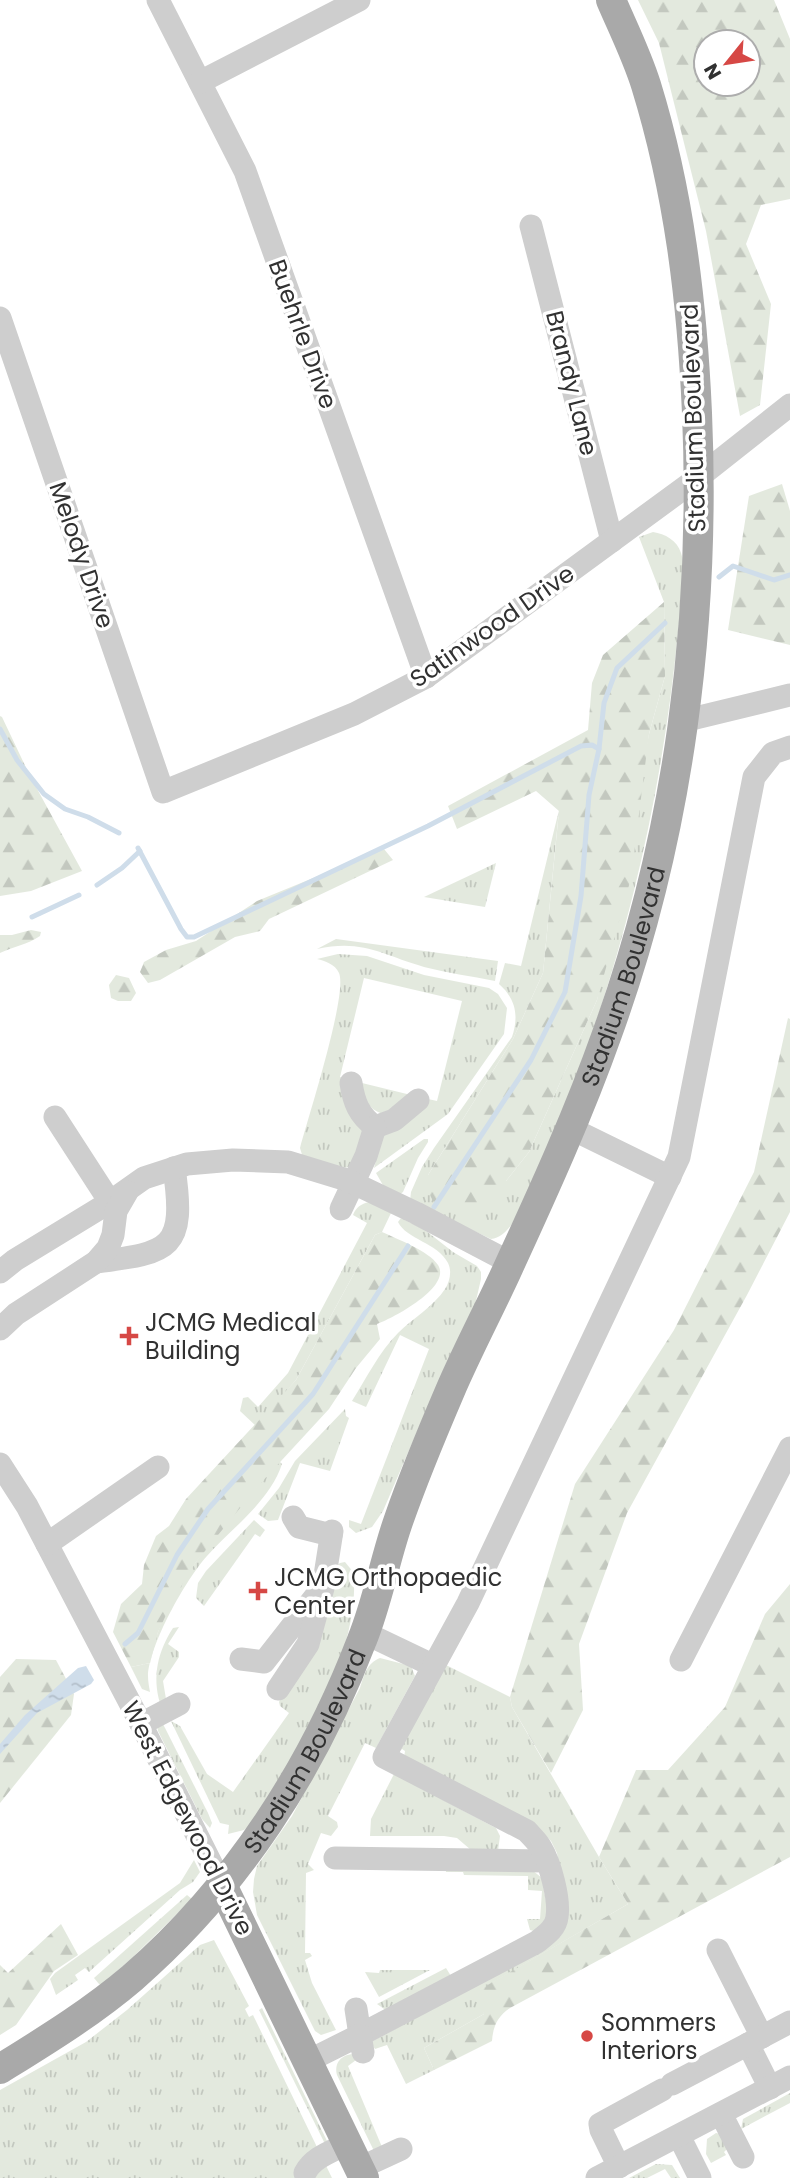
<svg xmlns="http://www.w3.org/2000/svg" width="790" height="2178" viewBox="0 0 790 2178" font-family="Poppins,sans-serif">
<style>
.grass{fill:url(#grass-tufts)}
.forest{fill:url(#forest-firs);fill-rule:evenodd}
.water{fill:url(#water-ripples)}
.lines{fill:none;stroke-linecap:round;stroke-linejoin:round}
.stream{stroke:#cfddea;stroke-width:5}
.minor{stroke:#cecece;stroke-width:23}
.major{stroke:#a9a9a9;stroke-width:30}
.poi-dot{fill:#d64845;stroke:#fff;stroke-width:2.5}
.labels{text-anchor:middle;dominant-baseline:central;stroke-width:7;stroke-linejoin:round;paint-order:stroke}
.street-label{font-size:24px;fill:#313131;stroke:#fff}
.poi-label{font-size:24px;fill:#313131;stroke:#fff;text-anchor:start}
</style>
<defs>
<pattern id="grass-tufts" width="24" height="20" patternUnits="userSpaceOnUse" patternTransform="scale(1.75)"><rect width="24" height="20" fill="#e3e9de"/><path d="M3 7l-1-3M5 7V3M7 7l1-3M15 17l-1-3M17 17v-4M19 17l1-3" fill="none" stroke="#c3c8bf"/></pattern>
<pattern id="forest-firs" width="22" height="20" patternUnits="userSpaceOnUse" patternTransform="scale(1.75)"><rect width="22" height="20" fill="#e3e9de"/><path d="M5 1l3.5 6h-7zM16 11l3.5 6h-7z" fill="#c3c8bf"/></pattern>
<pattern id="water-ripples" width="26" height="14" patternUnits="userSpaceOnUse" patternTransform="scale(1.75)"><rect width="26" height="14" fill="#cfddea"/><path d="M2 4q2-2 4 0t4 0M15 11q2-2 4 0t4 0" fill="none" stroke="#b2bec9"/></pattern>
</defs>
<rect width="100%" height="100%" fill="#fff"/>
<g class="grass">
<path d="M653 532C665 534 677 540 681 553 688 572 680 611 678 632 665 765 638 897 595 1025 574 1090 544 1153 518 1216 510 1226 504 1238 491 1239L410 1201 411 1192 422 1167 434 1148 512 1037C519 1016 516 999 499 984L505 963 521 966 559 810 543 973 513 1039 428 1175 506 1181 529 1152 597 1000 649 734 665 676 664 602 639 537Z"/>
<path d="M496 863 485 907 424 897Z"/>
<path d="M336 939 498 961 495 981C471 976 447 973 424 967 382 955 363 939 317 949Z"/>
<path d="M338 954 367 956 424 975 489 988 498 994 507 1008 504 1034 448 1114 374 1168 383 1135 428 1099 437 1101 462 1001 364 978 340 1077 346 1079 365 1133 350 1167 343 1168 303 1158 300 1148C308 1118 348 994 339 973 335 964 325 961 317 959Z"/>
<path d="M362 1083 411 1095 383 1114C367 1109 364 1098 362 1083Z"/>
<path d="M424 1139H428V1142L418 1158 403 1192 399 1195 384 1187 376 1173Z"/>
<path d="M369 1202 391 1213 382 1232 375 1235 296 1380 256 1426 240 1411 243 1398 248 1397 258 1407 288 1373 367 1223 353 1215C356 1207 361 1204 369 1202Z"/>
<path d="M401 1218 425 1230 453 1252 477 1266 481 1272V1279L475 1305 446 1364 383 1511 372 1527 356 1533 349 1527V1520L361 1524 429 1349 400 1335 366 1407 352 1401C366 1379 379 1352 398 1333 412 1319 434 1306 445 1289 450 1281 452 1271 448 1263 438 1243 406 1239 398 1222Z"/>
<path d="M345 1409 346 1416 349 1418 330 1471 300 1463 278 1520 268 1521 258 1514 279 1488 295 1461Z"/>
<path d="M279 1461 282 1464C270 1501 232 1528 207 1556 186 1579 149 1645 148 1676 148 1681 149 1687 150 1692L142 1689 131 1667 150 1663C152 1653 154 1642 158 1632 180 1570 236 1511 279 1461Z"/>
<path d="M254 1520 265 1530 260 1537 255 1534 204 1606 196 1598 198 1583 206 1571Z"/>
<path d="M345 1562 354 1573C359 1663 296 1751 250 1825L244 1830 228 1834 229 1825 220 1823 171 1721 180 1726 207 1774 233 1792 289 1713 280 1706 279 1702 336 1566 340 1563Z"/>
<path d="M179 1627 168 1644 179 1652V1657L163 1681 166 1699 160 1703C152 1676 158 1651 173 1628Z"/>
<path d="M380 1658 411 1666 415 1676 376 1748 365 1743 328 1816 337 1822 338 1827 331 1836 321 1833 308 1864 314 1870 306 1873 305 1953H310L312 1956 305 1960 312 1983 336 2030 321 2035 315 2031 257 1915 253 1892 254 1879 257 1866 292 1816 360 1688C364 1675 367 1663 380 1658Z"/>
<path d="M444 1664 510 1697 512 1707 599 1857 628 1904 480 1990 484 2014 424 2048 434 2070 406 2084 387 2045 375 2049 371 2043 373 2041 547 1946 562 1934 566 1919 557 1853 551 1841 539 1829 404 1758 405 1751 402 1749 400 1751Z"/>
<path d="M162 1722 208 1813 212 1823 210 1828 202 1819 158 1731 157 1726Z"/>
<path d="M394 1774 496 1828 500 1836 498 1851 471 1850 457 1838 444 1836H370L371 1819Z"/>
<path d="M194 1860 200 1872 193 1882 180 1890 89 1972 85 1968 75 1975 78 1980 56 1995 50 1979 55 1973 180 1883Z"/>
<path d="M446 1868 532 1870 542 1878 548 1913 545 1923 534 1931 530 1930 527 1919H540L542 1891 528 1890V1876L464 1875 463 1872H446Z"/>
<path d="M187 1895 192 1899 131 1959 101 1985 99 1984 94 1978Z"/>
<path d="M214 1940 249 2006 245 2009 249 2017 253 2015 332 2178H0V2090L86 2042 127 2010 200 1945Z"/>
<path d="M446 1968 451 1976 387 2011 377 2004Z"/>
<path d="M380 1970H430L379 1997 365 1972 379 1973Z"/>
<path d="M262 2008 328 2143 326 2146 259 2010Z"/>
<path d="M353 2054 356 2060 348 2066 382 2147 374 2151 337 2075C334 2063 341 2055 353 2054Z"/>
<path d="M790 2093V2103L741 2129 743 2119Z"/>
<path d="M716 2133 721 2134 727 2149 724 2152 726 2155 711 2163 706 2154 707 2139Z"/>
<path d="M656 2164 672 2165 680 2178H671L665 2169 647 2178H629Z"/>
</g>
<g class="forest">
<path d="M638 0H774L790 39V199L761 205 746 244 771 304 760 405 740 416 706 231 659 43ZM706 42H748V84H706Z"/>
<path d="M782 484 790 511V645L728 630 749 496Z"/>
<path d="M664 602 665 676 649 734 631 878 597 1000 529 1152 506 1181 474 1205 452 1209 433 1201 427 1189 428 1175 513 1039 543 973 559 811 536 791 457 829 448 806 588 730 592 683 603 655Z"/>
<path d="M0 716 2 717 30 776 82 871 31 891 0 896Z"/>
<path d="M384 849 393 860 269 919 260 931 235 937 160 980 148 983 140 972 144 962 166 950 196 941 257 901Z"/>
<path d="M31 930 41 932 40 936C27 945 14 946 0 953V935H12Z"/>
<path d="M116 975 129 978 136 993 131 1001H118L111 998 109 985Z"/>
<path d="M788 1018 790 1019V1212L747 1295 627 1513 579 1644 583 1710 551 1773 512 1707 510 1697 575 1484 674 1330 754 1172Z"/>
<path d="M382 1232C397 1239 429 1251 438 1265 452 1287 393 1318 377 1324L380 1339 356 1368 329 1409 258 1486 196 1562 174 1598 158 1632 150 1663 131 1667 113 1632 121 1604 142 1584 144 1565 156 1536 169 1526 186 1499 296 1380 375 1235Z"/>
<path d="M790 1584V1857L510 2008C498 2016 493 2026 492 2041L434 2070 424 2048 484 2014 478 2002 479 1990 628 1904 599 1857 636 1770H668L725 1707 765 1614Z"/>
<path d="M16 1659 56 1660 74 1694 71 1715 0 1803V1677Z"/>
<path d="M61 1924 78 1955 54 1971 16 2025 0 2035V1965L8 1973Z"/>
</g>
<path class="water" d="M86 1666 94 1680 91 1684 37 1713 0 1754V1744L25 1715 78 1668Z"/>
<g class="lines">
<g class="stream">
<path d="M719 577 733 566 774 580 790 575"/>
<path d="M0 729 17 760 44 794 65 809 88 817 119 833"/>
<path d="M138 848 181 929 187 937H194L428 826 581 746 592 745 599 749"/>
<path d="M97 885 122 868 140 851"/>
<path d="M32 917 79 895"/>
<path d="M434 1207 531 1060 565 992 581 896 589 795 599 749 604 703 617 668 665 623"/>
<path d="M125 1644 138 1633 177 1555 208 1509 313 1394 408 1246"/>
</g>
<g class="minor">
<path d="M158 0 245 171 426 677"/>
<path d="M200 82 359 0"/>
<path d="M531 226 612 541"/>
<path d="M0 318 163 792 354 714 426 677 699 477 790 405"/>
<path d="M683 721 790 695"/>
<path d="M351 1083C354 1103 359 1115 375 1127L394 1120 418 1100"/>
<path d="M55 1117 110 1202"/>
<path d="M570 1128 670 1177"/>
<path d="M341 1209 366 1156 375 1127"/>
<path d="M96 1262C171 1253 186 1249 174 1168"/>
<path d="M0 1272 15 1260 110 1202 144 1178 187 1164 233 1160 288 1162 347 1180 416 1213 511 1263"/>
<path d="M0 1329 16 1314 96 1262 108 1248 113 1235 116 1211 127 1192"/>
<path d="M0 1464 27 1506 141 1724 222 1885"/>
<path d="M293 1517 299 1527 331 1535"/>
<path d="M47 1544 158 1467"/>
<path d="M365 1633 432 1665"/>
<path d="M241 1659 264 1662 318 1593"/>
<path d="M681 1660 790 1448"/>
<path d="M278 1689 308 1644 323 1588 332 1531"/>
<path d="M141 1724 179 1704"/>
<path d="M335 1858 546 1861"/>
<path d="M718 1950 762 2037"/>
<path d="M356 2009 360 2035 537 1942C546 1935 556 1928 557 1917 560 1899 550 1863 541 1848 538 1842 531 1836 527 1831L384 1757 468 1603 679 1157 754 777 773 753 790 747"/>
<path d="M748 2044 770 2088"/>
<path d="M308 2061 360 2035 363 2052"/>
<path d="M672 2084 790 2022"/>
<path d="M721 2114 743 2157"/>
<path d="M679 2136 700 2178"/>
<path d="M619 2167 601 2130 600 2124 662 2090"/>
<path d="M360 2168 401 2149"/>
<path d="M305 2173C313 2157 333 2151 348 2143"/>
<path d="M597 2178 790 2077"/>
</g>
<g class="major">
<path d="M222 1885 364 2178"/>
<path id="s1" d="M0 2069C45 2041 91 2013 132 1978 237 1887 313 1768 362 1640 378 1601 385 1558 399 1519 414 1476 432 1433 450 1391 468 1349 490 1308 509 1266 544 1190 579 1113 607 1034 679 836 706 622 697 413 692 301 679 192 646 85 637 56 623 28 611 0"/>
</g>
</g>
<g class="poi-dot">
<path d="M125.5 1325.5h7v7h7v7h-7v7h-7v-7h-7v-7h7z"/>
<path d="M254.5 1580.5h7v7h7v7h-7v7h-7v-7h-7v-7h7z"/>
<circle cx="587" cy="2036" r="7"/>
</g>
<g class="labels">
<g class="street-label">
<text transform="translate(303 334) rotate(70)">Buehrle Drive</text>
<text transform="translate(572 383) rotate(76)">Brandy Lane</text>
<text transform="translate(693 418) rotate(-92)">Stadium Boulevard</text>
<text transform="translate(82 555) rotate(71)">Melody Drive</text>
<text transform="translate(492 626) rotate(-35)">Satinwood Drive</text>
<text stroke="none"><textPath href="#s1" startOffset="1288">Stadium Boulevard</textPath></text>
<text stroke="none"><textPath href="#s1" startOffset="448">Stadium Boulevard</textPath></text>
<text transform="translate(188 1818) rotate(63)">West Edgewood Drive</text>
</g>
<g class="poi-label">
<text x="145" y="1322">JCMG Medical<tspan x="145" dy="28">Building</tspan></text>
<text x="274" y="1577">JCMG Orthopaedic<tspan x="274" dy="28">Center</tspan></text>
<text x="601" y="2022">Sommers<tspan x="601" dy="28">Interiors</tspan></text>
</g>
</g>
<g transform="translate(727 63) rotate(240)"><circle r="33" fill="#ffffff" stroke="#adadad" stroke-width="2"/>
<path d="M0-5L12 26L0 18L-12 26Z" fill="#d64845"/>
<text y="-10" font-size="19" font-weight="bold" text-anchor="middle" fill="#313131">N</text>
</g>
</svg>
